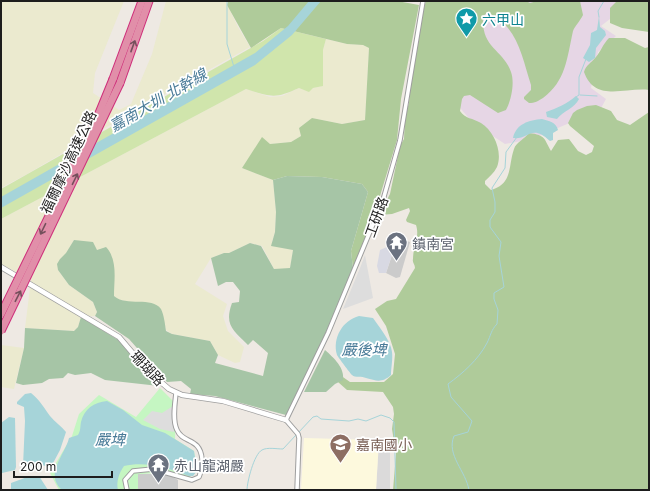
<svg xmlns="http://www.w3.org/2000/svg" width="650" height="491" viewBox="0 0 650 491" font-family="Inter,'Noto Sans TC',sans-serif">
<style>
.residential{fill:#dbdada}
.industrial{fill:#e6d6e5}
.education{fill:#fdf9dd}
.religious{fill:#cbcbcb}
.farmland{fill:#ebeacf}
.grass{fill:#d0e5ac}
.forest{fill:#afcb9a}
.cemetery{fill:#a6c5a6}
.park{fill:#c5f6c2}
.parking{fill:#ddd}
.plaza{fill:#d8d9e3}
.water{fill:#a6d4d9}
.lines{fill:none;stroke-linecap:round;stroke-linejoin:round}
.stream{stroke:#a6d4d9;stroke-width:1}
.minor-casing{stroke:#9e9e9e;stroke-width:5.5}
.tertiary-casing{stroke:#9e9e9e;stroke-width:6}
.motorway-casing{stroke:#ce2e7a;stroke-width:9}
.minor{stroke:#fff;stroke-width:3.5}
.tertiary{stroke:#fff;stroke-width:4.5}
.motorway{stroke:#e18fa9;stroke-width:7}
.motorway-bridge-casing{stroke:#ce2e7a;stroke-width:9;stroke-linecap:butt}
.motorway-bridge{stroke:#e18fa9;stroke-width:7}
.oneway{stroke:#75505c}
.labels{text-anchor:middle;dominant-baseline:central;stroke-width:3.5;stroke-linejoin:round;paint-order:stroke}
.culture-label{font-size:14px;fill:#0d838f;stroke:#fff;text-anchor:start}
.street-label{font-size:14px;fill:#1d1d1d;stroke:#fff}
.worship-label{font-size:14px;fill:#5b616d;stroke:#fff;text-anchor:start}
.education-label{font-size:14px;fill:#785e54;stroke:#fff;text-anchor:start}
.water-label{font-size:15px;font-style:italic;fill:#497b98;stroke:#fff}
</style>
<rect width="100%" height="100%" fill="#eee9e3"/>
<path class="residential" d="M379 440 389 441 390 444V490H376Z"/>
<path class="industrial" d="M439 1H633L601 26 616 36 598 52 591 88 606 99 600 110 532 139 505 144 473 123 455 102Z"/>
<path class="education" d="M304 438 379 440 376 490 301 489Z"/>
<g class="religious">
<path d="M403 240 410 242 400 277 396 278 386 273 396 243Z"/>
<path d="M138 474H159L169 475 178 480V490H138Z"/>
</g>
<g class="farmland">
<path d="M1 1H124L95 73 93 93 119 110 131 104 152 54 166 1H227V4L238 27 250 47 122 118 27 174 1 188Z"/>
<path d="M326 39 347 44 363 45 369 48 365 120 342 124 312 118 299 128 301 136 291 142 270 144 262 138 242 168 273 180 276 212 275 232 272 242 293 250 290 269H274L262 246 250 243 229 253H224L211 258 195 284 227 304 223 316 228 331 244 347 240 362 235 363 218 355 210 341 172 334 166 330 161 310 117 299 114 296V264L97 250 94 246 74 240 66 254 60 259 58 270 69 285 93 302 97 312 95 316 81 317 78 327 74 331 25 328 31 280 3 265H1V219L246 89 270 97 282 96 299 88 305 90 322 86 323 50Z"/>
<path d="M1 345 24 348 14 389 1 387Z"/>
</g>
<path class="grass" d="M281 28 326 39 323 50V86L313 88 309 92 299 88C275 99 271 97 246 89L1 219V189L263 41Z"/>
<g class="forest">
<path d="M228 1H397L419 5 401 99 397 140 369 232 353 268 351 251 368 192 362 184 322 177 287 176 273 180 242 168 262 137 270 144 291 142 301 136 299 128 312 118 342 124 365 120 369 48 363 45 347 44 281 28 251 48 227 5Z"/>
<path d="M426 1H526L530 3 537 1H580L583 15C580 21 575 26 573 31 567 58 566 81 543 98 538 101 535 103 529 103L524 99V97L531 90V85C522 57 517 24 487 13L483 16C481 49 503 49 511 72 515 83 511 101 506 110L498 113 470 95 464 96 462 99 460 111C465 119 473 118 481 123 494 131 503 152 497 167 494 173 489 177 485 181V184L491 190C513 184 508 166 514 149 516 142 525 139 529 133 546 135 544 139 551 151L558 140 569 139 578 151 586 155 592 152 594 146 570 126 568 123 573 113 577 110 587 106 596 105 611 111 617 120 630 125 649 112V490H393L396 454 392 429 394 414 393 407 383 392 347 390 338 382 340 375 350 382H384L393 374 395 354 386 326 375 309 387 301 396 299 415 268C415 264 412 263 413 259 413 247 420 237 416 225L407 222 406 220 410 211 409 208 392 214 379 215 390 194 400 146 404 139 405 116 409 103 410 89 420 22Z"/>
<path d="M617 1H649V32L622 28 610 23V8Z"/>
<path d="M609 38H625L645 48 649 47V90C625 87 595 103 584 72 586 65 591 63 596 57 601 51 603 44 609 38Z"/>
</g>
<g class="cemetery">
<path d="M287 176 322 177 362 184 368 192 351 251 353 268 327 331 286 415 215 396 190 394 191 389 181 381 167 382 129 339 95 316 97 312 93 302 69 285 58 270 57 264 60 259 66 253 74 240 93 242 97 250 106 247C118 260 114 279 114 296 126 307 152 296 161 309 164 315 165 324 166 331L172 334 210 341 218 355 215 363 263 376 268 353 253 340 248 345C233 330 224 325 232 303L239 302 240 291 233 282H226L218 286 211 258 224 253H229L250 243 261 246 274 269 290 268 293 250 271 246 275 232 276 212 273 180Z"/>
<path d="M81 317 120 341 146 374 159 386 105 380 91 373 75 375 68 373 63 378 49 379 42 383 23 385 16 383 24 348 25 328 74 331 78 327Z"/>
<path d="M325 350C334 358 345 368 343 380L335 384 326 392H304Z"/>
</g>
<path class="park" d="M160 388 176 404 175 439 194 451 197 471C184 485 176 476 161 474 153 473 145 474 138 474V490H59L50 473 72 436 79 414 99 395 136 417Z"/>
<g class="parking">
<path d="M365 255 373 298 343 309 360 268Z"/>
<path d="M173 406 174 432 160 429 143 420 152 411 162 413Z"/>
</g>
<path class="plaza" d="M396 243 386 273H379L377 266 380 250Z"/>
<g class="water">
<path d="M309 1H321L292 35 255 65 1 208V197L255 53 288 26Z"/>
<path d="M599 16 600 27 605 31 606 35 596 48 595 58 589 62 583 58 590 45 591 33 597 30Z"/>
<path d="M576 96 579 99C575 108 563 111 557 119L547 117 546 112C557 108 567 104 576 96Z"/>
<path d="M542 119C549 121 556 122 558 130L553 133V140L550 141C531 123 529 140 513 138 516 124 529 120 542 119Z"/>
<path d="M359 316 373 318C379 327 391 341 392 352 393 359 391 368 391 375 382 383 377 381 366 378 362 376 355 378 352 375 350 373 338 357 337 355 332 338 343 320 359 316Z"/>
<path d="M31 393C40 400 44 408 50 416 55 422 61 426 66 432L60 450 51 467 36 464 24 468 23 466 25 421 24 407 17 404V402L25 394Z"/>
<path d="M107 401 123 410 142 425 165 433 194 451 197 471 193 476H189C168 468 146 461 124 466 119 473 116 482 118 490H62C44 474 65 455 69 438L78 435C81 430 80 427 81 422 84 409 94 402 107 401Z"/>
<path d="M9 417 15 418 16 467 15 470 2 473 1 423Z"/>
<path d="M30 476H39L48 490H11V483Z"/>
</g>
<g class="lines">
<g class="stream">
<path d="M227 1V44L234 67"/>
<path d="M599 17 598 11 604 1"/>
<path d="M580 95 597 96"/>
<path d="M576 97 579 95V77L586 59"/>
<path d="M298 433 313 417 317 416 321 419 349 421 358 419 366 421 381 415 390 418 394 422 396 490"/>
<path d="M247 490C247 482 254 454 262 450 267 447 277 449 283 449L296 435"/>
<path d="M469 490C466 471 446 455 454 436L468 432 472 421 451 397 448 384C463 373 478 360 487 343 491 335 491 330 497 324L498 310 494 299V293L504 287 499 256 501 242 490 227V220L495 212V202L492 188 505 168 506 152 517 137"/>
</g>
<defs>
<g id="minor">
<path d="M127 490 125 480 133 471 153 469 192 480 199 477C202 470 202 466 202 459 200 437 183 444 177 430 172 420 175 403 176 393"/>
<path d="M297 490 299 438 298 434 286 420 328 333 383 200 400 140 423 1"/>
</g>
<path id="tertiary" d="M1 267 119 337 147 370 169 389 182 395 223 401 286 420"/>
<g id="motorway">
<path d="M113 79 142 1"/>
<path d="M120 83 149 1"/>
</g>
</defs>
<use href="#minor" class="minor-casing"/>
<use href="#tertiary" class="tertiary-casing"/>
<use href="#motorway" class="motorway-casing"/>
<use href="#minor" class="minor"/>
<use href="#tertiary" class="tertiary"/>
<use href="#motorway" class="motorway"/>
<defs>
<g id="motorway-bridge">
<path d="M1 314 97 118 113 79"/>
<path d="M1 331 120 83"/>
</g>
</defs>
<use href="#motorway-bridge" class="motorway-bridge-casing"/>
<use href="#motorway-bridge" class="motorway-bridge"/>
</g>
<defs><path id="oneway-shaft" d="M-6 0H5M1.5-3L5.5 0L1.5 3" fill="none" stroke-width="1.6" stroke-linecap="round" stroke-linejoin="round"/></defs>
<g class="oneway">
<use href="#oneway-shaft" transform="translate(133 46) rotate(-70)"/>
<use href="#oneway-shaft" transform="translate(75 179) rotate(-64)"/>
<use href="#oneway-shaft" transform="translate(43 229) rotate(116)"/>
<use href="#oneway-shaft" transform="translate(18 296) rotate(-63)"/>
</g>
<defs>
<symbol id="sight-pin" viewBox="-11 -11 22 30"><path d="M0 17L-7.5 6A9.5 9.5 0 1 1 7.5 6Z" fill="#0f9aa8" stroke="#fff"/><path d="M0-6L1.8-2.2L6-1.7L2.9 1.2L3.7 5.4L0 3.3L-3.7 5.4L-2.9 1.2L-6-1.7L-1.8-2.2Z" fill="#fff"/></symbol>
<symbol id="temple-pin" viewBox="-11 -11 22 30"><path d="M0 17L-7.5 6A9.5 9.5 0 1 1 7.5 6Z" fill="#6b7280" stroke="#fff"/><path d="M0-6L5-2H3V0L6.5 2.5H4V6H1.5V3h-3V6H-4V2.5H-6.5L-3 0V-2H-5Z" fill="#fff"/></symbol>
<symbol id="school-pin" viewBox="-11 -11 22 30"><path d="M0 17L-7.5 6A9.5 9.5 0 1 1 7.5 6Z" fill="#8d6e63" stroke="#fff"/><path d="M0-5L7-2L0 1L-7-2ZM-4 1L0 2.5L4 1V4Q0 6-4 4Z" fill="#fff"/></symbol>
</defs>
<g fill-rule="evenodd">
<use href="#sight-pin" x="454" y="6" width="25" height="34"/>
<use href="#temple-pin" x="384" y="230" width="25" height="34"/>
<use href="#school-pin" x="328" y="432" width="25" height="34"/>
<use href="#temple-pin" x="146" y="452" width="25" height="34"/>
</g>
<g class="labels">
<g class="culture-label">
<text x="482" y="19">六甲山</text>
</g>
<g class="street-label">
<text transform="translate(68 162) rotate(-65)">福爾摩沙高速公路</text>
<text transform="translate(376 217) rotate(-70)">工研路</text>
<text transform="translate(148 368) rotate(47)">珊瑚路</text>
</g>
<g class="worship-label">
<text x="412" y="243">鎮南宮</text>
<text x="174" y="465">赤山龍湖嚴</text>
</g>
<g class="education-label">
<text x="356" y="444">嘉南國小</text>
</g>
<g class="water-label">
<text transform="translate(158 100) rotate(-30)">嘉南大圳 北幹線</text>
<text x="364" y="349">嚴後埤</text>
<text x="110" y="439">嚴埤</text>
</g>
</g>
<rect width="650" height="491" fill="none" stroke="#1d1d1d" stroke-width="4"/>
<path d="M14 471v6h98v-6" fill="none" stroke="#1d1d1d" stroke-width="2"/>
<text x="20" y="471" font-size="12" fill="#1d1d1d" stroke="#ffffff" stroke-width="3" paint-order="stroke">200 m</text>
</svg>
